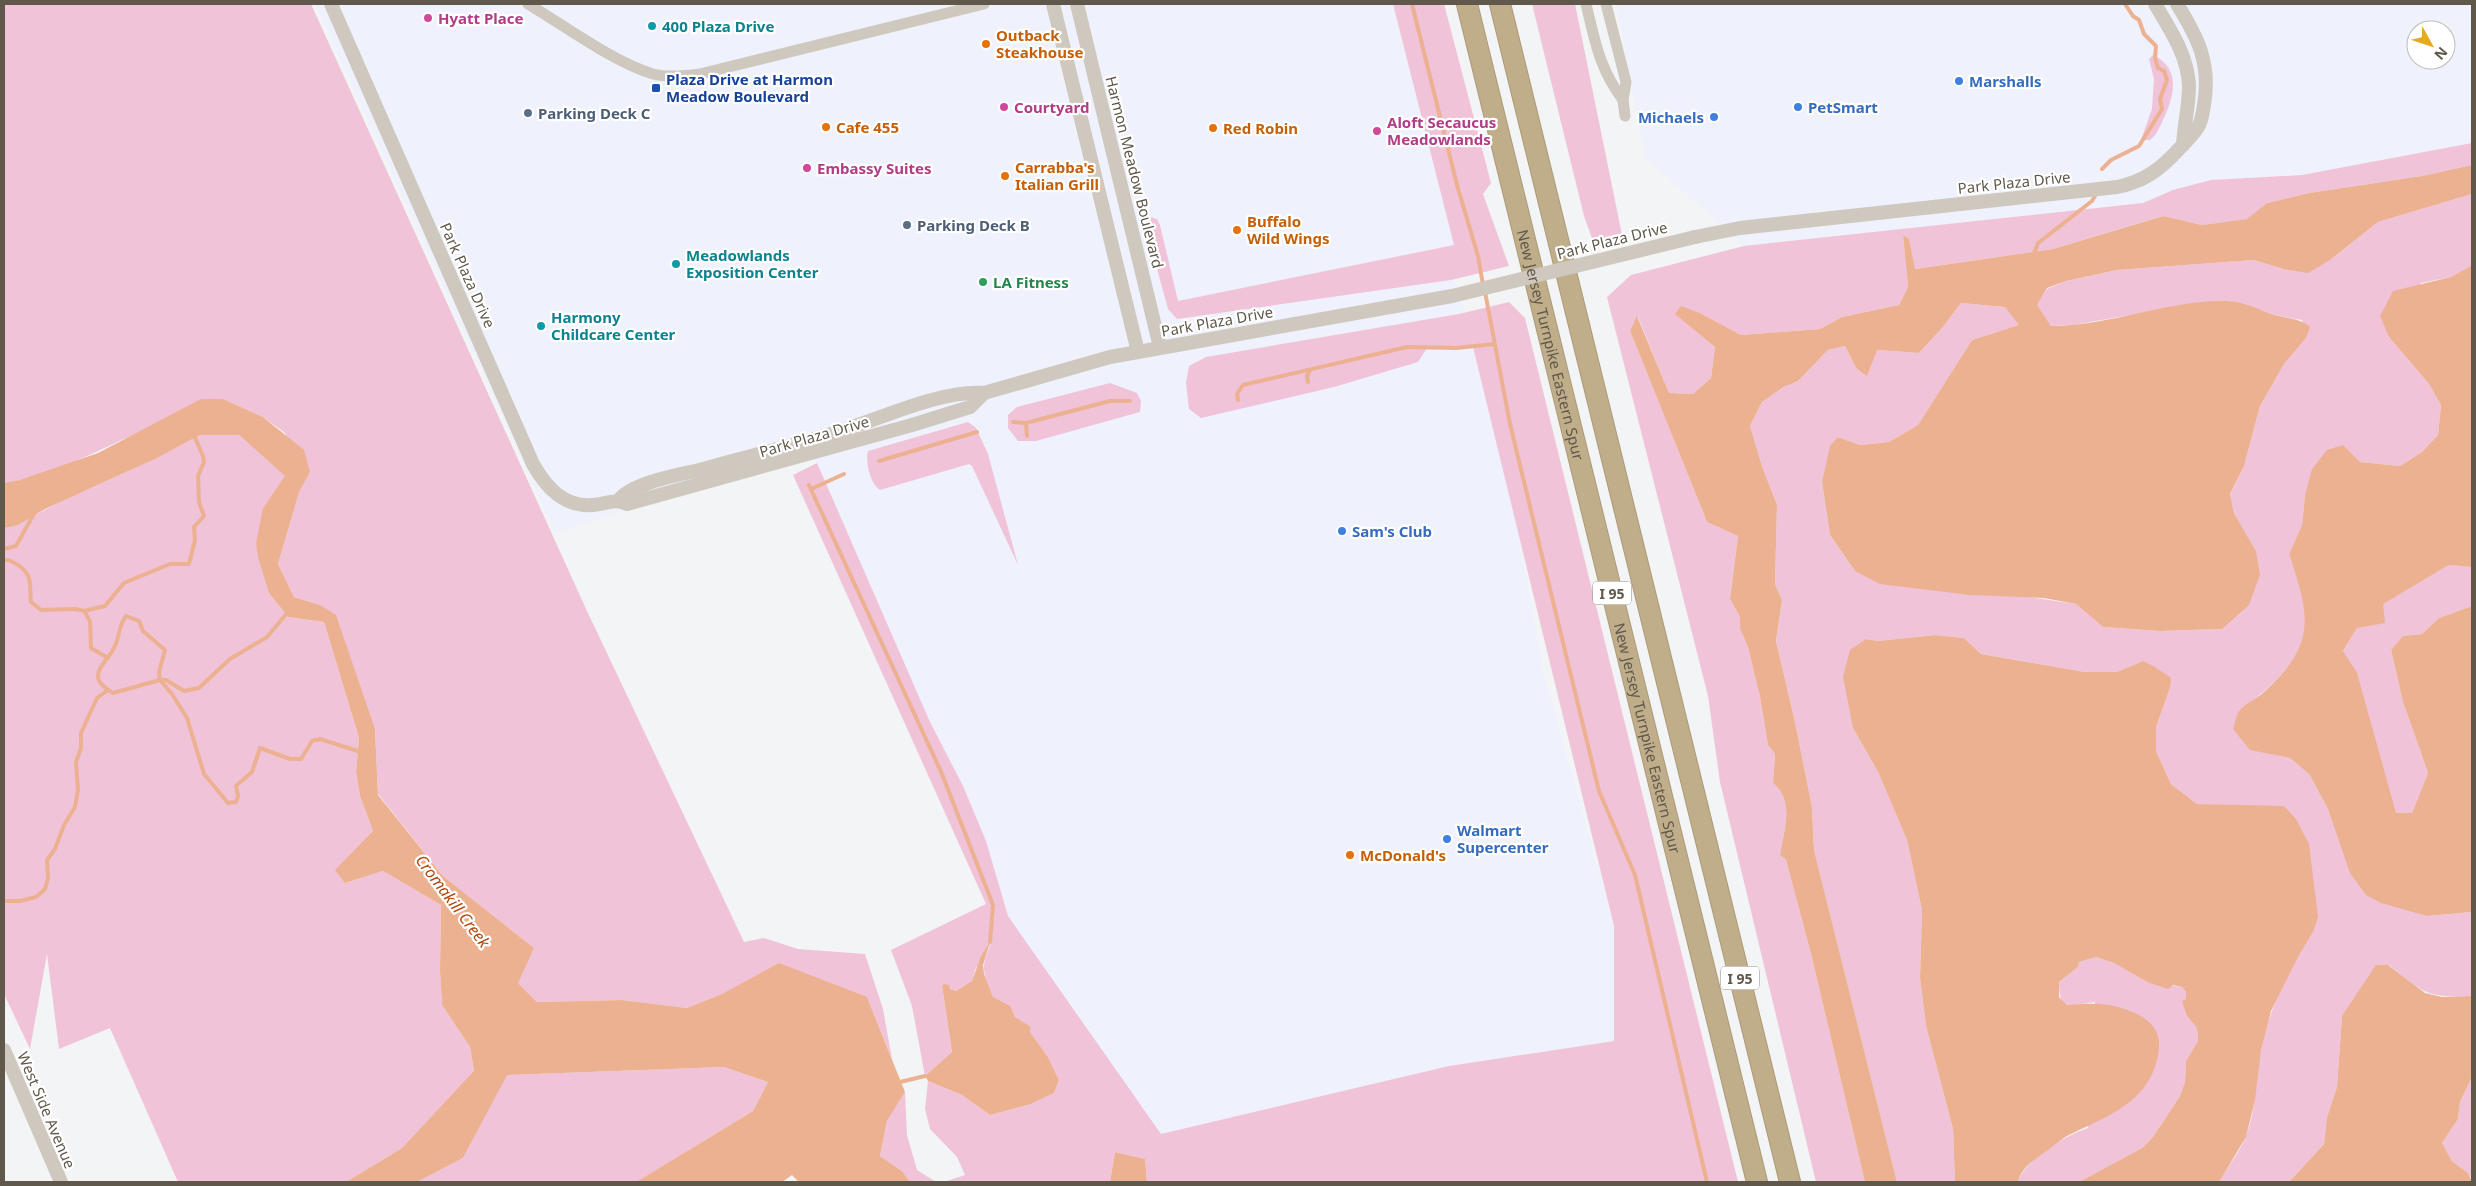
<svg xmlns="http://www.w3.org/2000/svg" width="2476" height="1186" viewBox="0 0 2476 1186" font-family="'Noto Sans',sans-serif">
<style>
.commercial{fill:#eff1fd;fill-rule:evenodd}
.green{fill:#f0c3d8}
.water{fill:#ecb191}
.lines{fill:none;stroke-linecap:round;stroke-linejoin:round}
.stream{stroke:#ecb191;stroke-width:4}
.motorway-casing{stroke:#ac9a77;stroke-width:22}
.minor{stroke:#cfc8be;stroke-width:11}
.tertiary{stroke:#cfc8be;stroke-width:14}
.motorway{stroke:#c0ae8b;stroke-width:20}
.tertiary-bridge{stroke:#cfc8be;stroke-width:14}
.hotel-dot{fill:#d1479c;stroke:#fff;stroke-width:2}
.culture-dot{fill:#0f9aa8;stroke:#fff;stroke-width:2}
.food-dot{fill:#e8710a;stroke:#fff;stroke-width:2}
.shop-dot{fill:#3f7fe0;stroke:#fff;stroke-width:2}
.transit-dot{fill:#1a4fb4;stroke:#fff;stroke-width:2}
.service-dot{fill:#5c6f8a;stroke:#fff;stroke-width:2}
.leisure-dot{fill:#2e9e5b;stroke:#fff;stroke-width:2}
.labels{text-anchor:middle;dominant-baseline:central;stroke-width:4.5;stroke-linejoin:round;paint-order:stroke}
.shield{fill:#fff;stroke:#908a80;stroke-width:1}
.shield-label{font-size:14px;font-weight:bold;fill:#60584a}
.hotel-label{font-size:15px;font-weight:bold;fill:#b23c85;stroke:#fff;text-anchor:start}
.culture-label{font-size:15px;font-weight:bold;fill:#0d838f;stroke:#fff;text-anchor:start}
.food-label{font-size:15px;font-weight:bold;fill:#c56008;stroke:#fff;text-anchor:start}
.transit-label{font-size:15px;font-weight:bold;fill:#164399;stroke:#fff;text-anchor:start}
.shop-label{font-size:15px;font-weight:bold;fill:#366cbe;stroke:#fff;text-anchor:start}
.service-label{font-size:15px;font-weight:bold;fill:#4e5e75;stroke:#fff;text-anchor:start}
.street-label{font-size:15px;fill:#60584a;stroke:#fff}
.leisure-label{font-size:15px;font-weight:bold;fill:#27864d;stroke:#fff;text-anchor:start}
.water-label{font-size:16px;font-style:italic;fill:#b0470e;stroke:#fff}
</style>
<rect width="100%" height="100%" fill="#f3f4f5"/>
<g class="commercial">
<path d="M315 4H1393L1454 245 1447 248 1510 485 1544 675 1614 926V1041L1449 1066 1161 1135 1008 916 986 841 963 786 930 722 811 449 555 533Z"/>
<path d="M1616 4H2472V143L2302 175 2211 180 2173 190 2143 203 1744 246 1645 157ZM2416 30H2446V60H2416Z"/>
</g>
<g class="green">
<path d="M4 4H311L587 611 744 942 764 938 798 949 865 954 883 1009 892 1059 867 997 724 993 687 1008 622 1000 537 1002 517 982 534 948 443 876 378 794 375 729 320 605 294 597 278 564 299 491 310 472 284 432 263 417 223 399C194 410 164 420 137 433 94 452 50 477 4 483Z"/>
<path d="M1393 4H1444L1491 183 1483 194 1509 266 1451 280 1177 319 1168 309 1146 229 1151 217 1157 219 1160 225 1178 301 1454 245Z"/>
<path d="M1532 4H1575L1622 235 1593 241 1584 216Z"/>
<path d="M2153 55C2182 69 2174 97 2163 120 2159 128 2157 135 2150 140H2144L2142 137 2152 109 2154 79 2149 59Z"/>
<path d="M2472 143V165L2422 176 2309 193 2267 203 2248 219 2202 225 2162 216 2053 249 1914 269 1909 239 1903 235 1908 287 1899 305 1842 317 1820 329 1741 335 1702 314H1676L1715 347 1711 378 1693 394 1669 393 1638 317 1630 331 1707 522 1738 536 1730 599 1740 617V629L1748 647 1760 697 1768 745 1775 754 1773 783C1795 802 1784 829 1780 855L1786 860 1811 954 1865 1182H1816L1720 782 1708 696 1607 297 1631 275 1744 246 2143 203 2173 190 2211 180 2302 175Z"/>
<path d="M2472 194V265L2451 277 2421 283 2389 337 2429 384 2441 405 2438 435 2422 452 2400 466 2360 462 2305 495 2302 525 2289 554C2296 574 2311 612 2305 633 2297 666 2266 691 2239 711L2250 749 2290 758 2309 774 2328 809 2339 839 2427 916 2472 912V996C2425 998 2425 993 2389 965L2342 1016 2337 1087 2327 1117 2324 1144 2289 1182H2219C2227 1167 2240 1152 2246 1136 2257 1108 2255 1078 2261 1050 2269 1007 2290 968 2313 932L2240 806 2197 804 2171 784 2156 751V727L2170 688 2143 661 2117 672H2085L1981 654 1964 638 1935 635 1878 641 1866 639 1853 728 1878 772 1907 840 1922 910 1920 978 1926 1026 1953 1129 1955 1182H1897L1814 850 1812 807 1795 722 1776 641 1782 600 1775 584 1777 505 1762 466 1750 426 1762 402 1783 386 1798 381 1828 350 1845 346 1856 368 1877 350 1919 353 1943 327 1961 303 2005 307 2020 325 1972 340 1918 425 1889 442 1860 445 1838 437 1822 482 1830 535 1855 571 2076 604 2103 627 2160 631 2222 629 2256 551 2234 513 2230 495 2244 466 2260 406 2284 364 2306 338 2302 320 2279 316 2229 301 2193 304 2073 325 2051 326 2036 305 2047 289 2066 281 2117 270 2254 260 2283 269 2330 260 2378 222Z"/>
<path d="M1509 302 1525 318 1738 1182H1147L1145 1159 1115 1152 1110 1182H944L965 1175 957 1157 930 1129 925 1109 928 1081 962 1095 990 1115 1031 1104 1054 1093 1059 1080 1048 1057 1030 1032V1026L1015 1017C1011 1006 1002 1003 993 997 983 973 980 968 991 943L975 970 972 981 956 991 942 986 952 1052 925 1076 912 1006 891 950 986 904 793 475 817 463 930 722 963 786 986 841 1008 916 1161 1134 1449 1066 1614 1041V926L1473 347 1427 348 1418 362 1334 387 1201 418 1189 409 1186 383 1189 366 1206 357 1459 314Z"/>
<path d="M1110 383 1137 393 1141 401 1140 412 1036 441H1018L1008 428V415L1017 407Z"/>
<path d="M968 422 976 428 988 454 1018 565 972 466 969 464 880 490C870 484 865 461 868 451Z"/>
<path d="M200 435H239L286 476 263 508 269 593 288 617 324 622 359 738 356 772 360 796 373 831 345 883 383 871 441 905 440 971 442 1005 470 1047 474 1072 402 1148 346 1182H178L110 1028 59 1049 47 954 30 1049 4 994V528C24 523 41 511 60 502 107 481 154 460 200 435Z"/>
<path d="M2449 565 2472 567V606L2439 618 2422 634 2403 636 2391 650 2403 702 2428 773 2412 813 2396 814 2343 651 2357 628 2382 604Z"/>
<path d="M2096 957 2114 963 2147 982 2182 987 2186 992 2187 1016 2197 1028 2198 1041 2186 1061 2185 1082 2180 1096 2153 1137 2142 1148 2079 1182H2018C2025 1159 2066 1135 2088 1128L2095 1002C2070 1005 2059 1013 2059 982L2078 967 2079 962Z"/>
<path d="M724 1067 768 1082 753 1111 636 1182H417L463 1158 506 1075Z"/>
<path d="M2472 1077V1180L2468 1173 2452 1161 2442 1143 2458 1119 2460 1102Z"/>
<path d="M905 1092 907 1135 917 1170 936 1182H910L902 1171 880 1156 887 1121Z"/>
</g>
<g class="water">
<path d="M2472 165V194L2378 222 2330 260 2308 273 2283 269 2254 260 2117 270 2066 281 2047 288 2037 305 2051 326C2109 326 2171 299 2228 301 2243 301 2261 311 2275 315 2289 319 2299 318 2310 327L2306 338 2284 364 2260 406 2244 466 2230 494 2234 513 2256 551 2260 575 2249 605 2222 629 2160 631 2103 627 2076 604 2044 598 1970 595 1880 584 1855 571 1830 535 1822 482 1830 446 1838 437 1860 445 1889 442 1918 425 1972 340 2019 325 2005 307 1961 303 1943 327 1919 353 1877 350 1867 376 1856 368 1845 346 1828 350 1798 381 1783 387 1762 402 1750 426 1762 466 1777 505 1775 584 1782 600 1776 641 1795 722 1812 807 1814 850 1897 1182H1865L1811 954 1786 860 1780 855C1784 829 1795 802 1773 783L1775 754 1768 745 1760 697 1748 647 1740 629V617L1730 599 1738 536 1707 522 1630 331 1637 316 1669 393 1693 394 1711 378 1715 347 1675 314 1681 306 1702 314 1741 335 1820 329 1842 317 1899 305 1908 287 1903 235 1909 239 1915 269 2053 249 2163 216 2202 225 2247 219 2267 203 2309 193 2422 176Z"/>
<path d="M2472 265V567L2449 565 2383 604 2385 623 2357 628 2343 651 2357 673 2396 813H2412L2428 773 2403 702 2391 650 2403 636 2422 634 2439 618 2472 606V912L2427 916 2381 903 2366 895 2350 873 2328 809 2309 774 2290 758 2250 750 2233 729C2235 724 2236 715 2239 711 2245 703 2257 699 2264 692 2317 644 2310 616 2289 554L2302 525 2305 495 2312 469 2327 450 2343 445 2360 462 2400 466 2422 452 2438 435 2441 405 2429 384 2389 337 2380 316 2393 291 2451 277Z"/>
<path d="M201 399H223L263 417 304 450 310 472 299 492 278 564 294 597 320 605 336 615 375 729 378 795 443 876 534 948 518 983 537 1002 622 1000 687 1008 724 993 779 963 867 997 905 1092 887 1121 880 1156 902 1171 910 1182H799L792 1175 782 1182H636L753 1111 768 1082 724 1067 507 1075 463 1158 417 1182H346L402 1148 474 1071 470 1047 442 1005 440 971 441 905 383 871 345 883 335 870 373 831 360 796 356 772 359 738 324 622 288 617 269 593 258 557 256 543 263 508 285 476 239 435H200L157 458 45 509 18 525 4 528V483L20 480 98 453Z"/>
<path d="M1935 635 1964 638 1981 654 2085 672H2117L2143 661 2155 667 2171 678 2170 688 2156 727V751L2171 784 2197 804 2284 806 2296 819 2309 844 2318 917 2313 932 2298 957 2271 1011 2261 1050 2255 1100 2246 1137 2219 1182H2079L2142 1148 2153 1137 2180 1096 2185 1082 2186 1061 2198 1041 2197 1028 2187 1016 2182 1001 2186 999V992L2182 987 2173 985 2168 989 2147 982 2114 963 2096 957 2079 962 2078 967 2059 982V997L2067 1005C2089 1003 2108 1002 2130 1011 2146 1017 2160 1028 2159 1046 2155 1098 2115 1113 2073 1133 2063 1137 2054 1146 2045 1152 2033 1161 2022 1167 2018 1182H1955L1953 1129 1926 1026 1920 978 1922 910 1907 840 1878 772 1853 728 1843 677 1850 650 1866 639 1878 641Z"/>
<path d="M990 942 983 965 984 974 993 997 1010 1006 1015 1017 1030 1026V1032L1048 1057 1059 1080 1054 1093 1031 1104 990 1115 962 1095 928 1081 925 1076 952 1052 942 986 944 984 949 985 950 989 956 991 972 981 981 956Z"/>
<path d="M2376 965H2388L2425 993 2442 997 2472 996V1077L2460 1102 2458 1119 2442 1143 2452 1161 2468 1173 2472 1182H2289L2324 1144 2327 1117 2337 1087 2342 1016Z"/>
<path d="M1115 1152 1145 1159 1147 1182H1110Z"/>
</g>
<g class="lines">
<g class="stream">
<path d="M1412 4 1457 185 1478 256 1483 285"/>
<path d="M2102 169 2111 160 2139 146 2162 109 2160 99 2167 80 2164 71 2158 68 2155 58 2156 46 2144 34 2139 20 2133 16 2125 4"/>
<path d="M2034 254 2038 243 2092 201 2095 196"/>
<path d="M1485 292 1510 424 1599 791 1635 875 1707 1182"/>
<path d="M1308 382 1307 376 1310 370"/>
<path d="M1238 400 1237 394 1243 385 1407 347 1456 348 1494 344"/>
<path d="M1013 422 1026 423 1110 401H1130"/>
<path d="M1026 423 1027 436"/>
<path d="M879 461 977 432"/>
<path d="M809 485 942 774 993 905 990 942"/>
<path d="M811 489 844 474"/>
<path d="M4 549 16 546 35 512"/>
<path d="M4 560C12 559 26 569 29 578 31 585 30 595 31 602L41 610 75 609 84 611"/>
<path d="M288 612 267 637 230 659 199 688 184 691 166 680H160L113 693C107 689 98 684 98 676 98 666 110 657 114 648 120 637 118 626 126 616L139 621 143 631 165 650 159 672 160 680 172 694 187 718 204 774 228 803 236 802 238 796 236 786 252 772 260 748 290 759H301L312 741 320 739 361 752"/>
<path d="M108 658 91 648 90 621 84 611 105 606 124 583 170 564H189L195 540 194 527 204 516 199 502 198 476 204 462 203 456 193 433"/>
<path d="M4 901H20L36 897 45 889 48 878 47 860 55 849 64 825 75 807 78 790 76 762 81 748V733L97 698 108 690"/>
<path d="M896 1083 925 1076"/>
</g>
<defs>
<g id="motorway">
<path id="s1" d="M1467 4 1757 1182"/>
<path d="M1500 4 1790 1182"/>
</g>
</defs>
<use href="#motorway" class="motorway-casing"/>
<g class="minor">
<path d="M528 4C565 26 613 62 653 74 668 78 685 76 700 74L984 4"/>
<path d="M1586 4C1595 41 1599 68 1623 100"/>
<path d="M1606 4 1626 82 1623 100 1625 116"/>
</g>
<g class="tertiary">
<path d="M331 4 533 464C546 487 563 507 593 505 606 504 615 498 627 504L912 425 970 407 984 393"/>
<path d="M1053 4 1138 352"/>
<path d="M1077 4 1160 347"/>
<path d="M2155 4C2170 29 2188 56 2189 86 2189 106 2184 125 2183 145"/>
<path d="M1695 237 1740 228 2117 187C2143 182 2161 169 2178 150 2185 143 2193 135 2198 127 2202 121 2203 111 2204 105 2211 63 2198 38 2177 4"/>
<path d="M619 500C632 483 678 475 699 470 745 457 792 446 838 432 879 419 943 389 984 393L1110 357 1452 296"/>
<path d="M4 1050 61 1182"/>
</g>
<use href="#motorway" class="motorway"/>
<path class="tertiary-bridge" d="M1452 296 1695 237"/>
</g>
<g class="hotel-dot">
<circle cx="428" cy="18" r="5"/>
<circle cx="1004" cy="107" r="5"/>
<circle cx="1377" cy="131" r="5"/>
<circle cx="807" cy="168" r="5"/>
</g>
<g class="culture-dot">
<circle cx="652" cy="26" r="5"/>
<circle cx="676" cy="264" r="5"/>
<circle cx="541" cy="326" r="5"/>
</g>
<g class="food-dot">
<circle cx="986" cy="44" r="5"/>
<circle cx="826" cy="127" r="5"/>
<circle cx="1213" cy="128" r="5"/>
<circle cx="1005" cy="176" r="5"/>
<circle cx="1237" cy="230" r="5"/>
<circle cx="1350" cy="855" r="5"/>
</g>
<g class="shop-dot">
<circle cx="1959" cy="81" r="5"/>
<circle cx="1798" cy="107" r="5"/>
<circle cx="1714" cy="117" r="5"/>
<circle cx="1342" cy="531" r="5"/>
<circle cx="1447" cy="839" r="5"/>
</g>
<rect class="transit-dot" x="651" y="83" width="10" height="10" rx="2.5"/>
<g class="service-dot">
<circle cx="528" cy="113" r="5"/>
<circle cx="907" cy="225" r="5"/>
</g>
<circle class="leisure-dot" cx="983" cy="282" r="5"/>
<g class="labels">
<g class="shield">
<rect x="1593" y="581.5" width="38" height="23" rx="4"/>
<rect x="1721" y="966.5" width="38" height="23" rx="4"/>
</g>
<g class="shield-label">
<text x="1612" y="593">I 95</text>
<text x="1740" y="978">I 95</text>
</g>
<g class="hotel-label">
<text x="438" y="18">Hyatt Place</text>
<text x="1014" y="107">Courtyard</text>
<text x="1387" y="122">Aloft Secaucus<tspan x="1387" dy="17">Meadowlands</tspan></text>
<text x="817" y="168">Embassy Suites</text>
</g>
<g class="culture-label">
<text x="662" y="26">400 Plaza Drive</text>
<text x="686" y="255">Meadowlands<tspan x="686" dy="17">Exposition Center</tspan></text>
<text x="551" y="317">Harmony<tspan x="551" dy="17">Childcare Center</tspan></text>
</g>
<g class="food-label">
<text x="996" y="35">Outback<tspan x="996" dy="17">Steakhouse</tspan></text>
<text x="836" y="127">Cafe 455</text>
<text x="1223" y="128">Red Robin</text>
<text x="1015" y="167">Carrabba's<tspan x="1015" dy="17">Italian Grill</tspan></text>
<text x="1247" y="221">Buffalo<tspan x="1247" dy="17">Wild Wings</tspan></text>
<text x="1360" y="855">McDonald's</text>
</g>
<g class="transit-label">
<text x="666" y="79">Plaza Drive at Harmon<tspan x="666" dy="17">Meadow Boulevard</tspan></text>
</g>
<g class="shop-label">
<text x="1969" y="81">Marshalls</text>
<text x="1808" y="107">PetSmart</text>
<text x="1704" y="117" text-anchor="end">Michaels</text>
<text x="1352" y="531">Sam's Club</text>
<text x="1457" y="830">Walmart<tspan x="1457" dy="17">Supercenter</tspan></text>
</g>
<g class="service-label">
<text x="538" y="113">Parking Deck C</text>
<text x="917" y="225">Parking Deck B</text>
</g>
<g class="street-label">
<text transform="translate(1135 172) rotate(76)">Harmon Meadow Boulevard</text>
<text transform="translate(2014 182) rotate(-6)">Park Plaza Drive</text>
<text transform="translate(1612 240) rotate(-14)">Park Plaza Drive</text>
<text transform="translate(468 275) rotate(66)">Park Plaza Drive</text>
<text transform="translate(1217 321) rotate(-10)">Park Plaza Drive</text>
<text stroke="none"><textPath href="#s1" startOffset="351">New Jersey Turnpike Eastern Spur</textPath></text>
<text transform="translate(814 436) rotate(-16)">Park Plaza Drive</text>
<text stroke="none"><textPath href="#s1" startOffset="756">New Jersey Turnpike Eastern Spur</textPath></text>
<text transform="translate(47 1110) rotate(67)">West Side Avenue</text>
</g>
<g class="leisure-label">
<text x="993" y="282">LA Fitness</text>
</g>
<g class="water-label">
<text transform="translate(453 901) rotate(53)">Cromakill Creek</text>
</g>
</g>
<rect width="2476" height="1186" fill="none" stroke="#60584a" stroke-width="10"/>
<g transform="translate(2431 45) rotate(130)"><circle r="24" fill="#ffffff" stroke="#bfbcb7"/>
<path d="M0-4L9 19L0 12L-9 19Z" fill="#e5aa1d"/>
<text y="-8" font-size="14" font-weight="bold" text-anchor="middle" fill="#60584a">N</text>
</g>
</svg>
